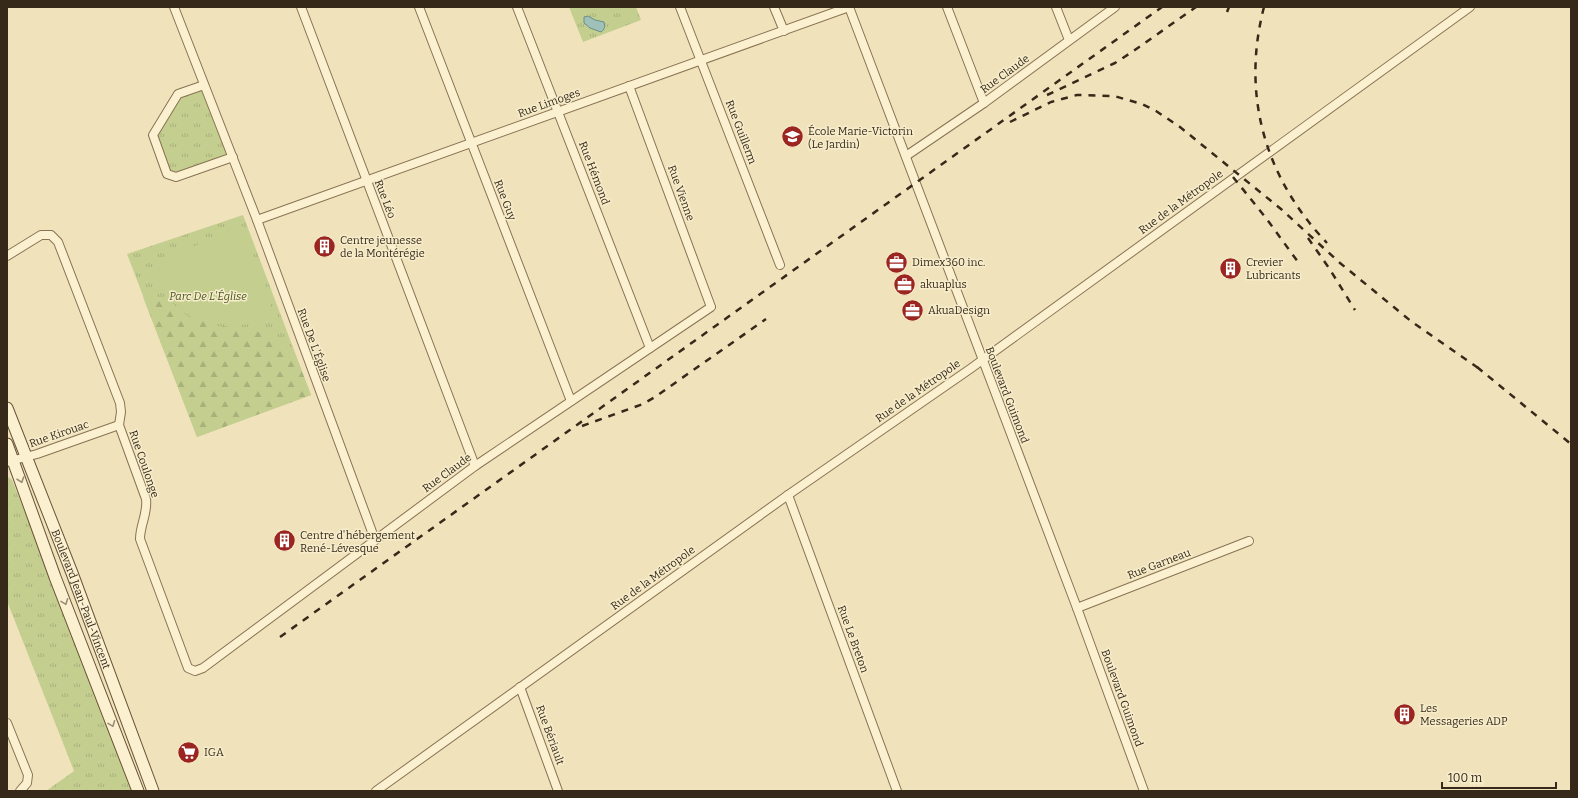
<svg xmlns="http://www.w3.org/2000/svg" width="1578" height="798" viewBox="0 0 1578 798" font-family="Bitter,serif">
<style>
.grass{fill:url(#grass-tufts)}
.forest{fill:url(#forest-firs)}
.pitch{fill:#c4ce8f}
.water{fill:#a0c1b9;stroke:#678f87}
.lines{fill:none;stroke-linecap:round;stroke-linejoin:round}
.street-casing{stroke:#887354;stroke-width:10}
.secondary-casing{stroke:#6a5338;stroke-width:13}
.street{stroke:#fbf0cf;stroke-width:8}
.secondary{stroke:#fbf0cf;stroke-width:11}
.rail{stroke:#37291a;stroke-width:2.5;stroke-dasharray:7 7;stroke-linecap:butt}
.oneway{stroke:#998c74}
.labels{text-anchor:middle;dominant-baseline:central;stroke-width:3;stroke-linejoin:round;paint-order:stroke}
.street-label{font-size:11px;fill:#37291a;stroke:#f7edcb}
.poi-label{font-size:11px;fill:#37291a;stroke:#f7edcb;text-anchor:start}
.park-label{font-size:11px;font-style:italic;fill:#45541f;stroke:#f7edcb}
</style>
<defs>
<pattern id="grass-tufts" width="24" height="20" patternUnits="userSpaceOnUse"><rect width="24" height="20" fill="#c4ce8f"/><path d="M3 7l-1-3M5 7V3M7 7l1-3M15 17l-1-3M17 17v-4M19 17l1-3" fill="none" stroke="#a9b17b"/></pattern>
<pattern id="forest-firs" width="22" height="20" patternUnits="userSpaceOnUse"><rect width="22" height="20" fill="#c4ce8f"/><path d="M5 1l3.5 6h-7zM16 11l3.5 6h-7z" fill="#a9b17b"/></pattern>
</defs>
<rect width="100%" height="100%" fill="#f0e3bc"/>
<g class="grass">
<path d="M569 7H636L641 20 583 42Z"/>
<path d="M204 85 233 157 176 177 167 174 153 135 178 94Z"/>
<path d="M243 215 311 395 197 437 127 254Z"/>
<path d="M7 476 12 480 138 791H46L74 771 7 601Z"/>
</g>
<path class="forest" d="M143 297H165L186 315 216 326 254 328 270 342 296 356 311 395 197 437Z"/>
<path class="pitch" d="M239 225 244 227 275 318C224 336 172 319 153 266Z"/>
<path class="water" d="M588 16 595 20 604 22C605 27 605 29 601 32L590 28 584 23V17Z"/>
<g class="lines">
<defs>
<g id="street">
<path d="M174 7 257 220 375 540"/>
<path d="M301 7 475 466"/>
<path d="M419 7 571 401"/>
<path d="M517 7 650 348"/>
<path d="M680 7 780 265"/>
<path d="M774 7 784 31"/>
<path d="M849 7 1077 608 1144 791"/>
<path d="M947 7 984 103"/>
<path d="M1056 7 1069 40"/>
<path d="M204 85 178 94 153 135 167 174 176 177 233 157"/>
<path d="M906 156 984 103 1115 7"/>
<path d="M257 220 849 7"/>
<path d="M7 256 41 235H51L58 242 120 403 121 412 119 425 146 499C148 513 140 525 140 539L188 668 195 671 203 668 475 466 711 307 629 86"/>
<path d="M7 462 37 454 119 425"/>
<path d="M788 495 897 791"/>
<path d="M1077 608 1249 541"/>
<path d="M520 687 558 791"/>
<path d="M7 723 28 775 27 783 20 791"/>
<path d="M376 791 788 495 970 369 1470 7"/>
</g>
<g id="secondary">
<path id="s1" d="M7 408 72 573 153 791"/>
<path d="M7 444 55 577 138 791"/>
</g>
</defs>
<use href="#street" class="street-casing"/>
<use href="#secondary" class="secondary-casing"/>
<use href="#street" class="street"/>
<use href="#secondary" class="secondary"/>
<g class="rail">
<path d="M1264 7C1241 95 1265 178 1327 243"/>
<path d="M1227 12 1229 7"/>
<path d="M1047 95 1115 63 1132 52 1196 7"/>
<path d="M1010 122 1051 102 1077 95 1114 96 1142 104 1156 111 1180 127 1281 209 1340 263 1412 322 1481 370"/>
<path d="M1233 177 1266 218 1298 262"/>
<path d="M1308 238 1329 268 1355 310"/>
<path d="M1477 367 1571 444"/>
<path d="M582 426 643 404 655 397 766 319"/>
<path d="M280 637 1162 7"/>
</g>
</g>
<defs><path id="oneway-chevron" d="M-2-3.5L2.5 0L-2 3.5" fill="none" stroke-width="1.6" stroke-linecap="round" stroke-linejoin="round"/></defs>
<g class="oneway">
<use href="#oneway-chevron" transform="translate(21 480) rotate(71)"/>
<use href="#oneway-chevron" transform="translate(65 602) rotate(69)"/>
<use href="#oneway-chevron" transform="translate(112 724) rotate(69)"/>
</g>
<defs>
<symbol id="school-disc" viewBox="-11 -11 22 22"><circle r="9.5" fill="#9b2621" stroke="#f7edcb"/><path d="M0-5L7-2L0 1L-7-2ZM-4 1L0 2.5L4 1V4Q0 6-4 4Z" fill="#fff"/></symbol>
<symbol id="building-disc" viewBox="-11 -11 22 22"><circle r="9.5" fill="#9b2621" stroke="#f7edcb"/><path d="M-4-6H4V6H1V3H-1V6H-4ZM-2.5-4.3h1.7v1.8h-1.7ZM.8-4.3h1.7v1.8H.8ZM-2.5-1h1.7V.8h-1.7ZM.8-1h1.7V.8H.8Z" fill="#fff"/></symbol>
<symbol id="office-disc" viewBox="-11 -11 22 22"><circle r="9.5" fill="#9b2621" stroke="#f7edcb"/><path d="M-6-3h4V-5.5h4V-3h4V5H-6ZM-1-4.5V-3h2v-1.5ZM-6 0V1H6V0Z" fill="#fff"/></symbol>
<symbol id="supermarket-disc" viewBox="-11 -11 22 22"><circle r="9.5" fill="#9b2621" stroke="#f7edcb"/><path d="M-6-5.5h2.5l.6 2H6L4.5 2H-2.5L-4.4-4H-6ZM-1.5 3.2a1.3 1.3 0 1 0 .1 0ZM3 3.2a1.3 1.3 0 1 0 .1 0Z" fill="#fff"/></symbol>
</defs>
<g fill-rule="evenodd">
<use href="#school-disc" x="780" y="124" width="25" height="25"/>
<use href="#building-disc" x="312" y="234" width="25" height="25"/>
<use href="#office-disc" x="884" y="250" width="25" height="25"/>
<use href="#building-disc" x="1218" y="256" width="25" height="25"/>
<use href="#office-disc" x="892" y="272" width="25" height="25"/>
<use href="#office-disc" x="900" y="298" width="25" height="25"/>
<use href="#building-disc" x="272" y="528" width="25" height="25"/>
<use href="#building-disc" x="1392" y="702" width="25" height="25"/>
<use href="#supermarket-disc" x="176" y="740" width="25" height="25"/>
</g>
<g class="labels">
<g class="street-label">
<text transform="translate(1005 74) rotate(-36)">Rue Claude</text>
<text transform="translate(549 103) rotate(-20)">Rue Limoges</text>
<text transform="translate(741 132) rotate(69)">Rue Guillerm</text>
<text transform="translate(594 173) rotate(69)">Rue Hémond</text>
<text transform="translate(681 193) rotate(70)">Rue Vienne</text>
<text transform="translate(385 199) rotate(69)">Rue Léo</text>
<text transform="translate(505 200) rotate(69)">Rue Guy</text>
<text transform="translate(1181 202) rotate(-36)">Rue de la Métropole</text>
<text transform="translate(314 345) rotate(70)">Rue De L'Église</text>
<text transform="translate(918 391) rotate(-35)">Rue de la Métropole</text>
<text transform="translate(1007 395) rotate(69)">Boulevard Guimond</text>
<text transform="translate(59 434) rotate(-19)">Rue Kirouac</text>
<text transform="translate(144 464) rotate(71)">Rue Coulonge</text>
<text transform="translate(447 473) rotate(-36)">Rue Claude</text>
<text transform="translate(1159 564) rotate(-21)">Rue Garneau</text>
<text transform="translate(653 578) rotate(-36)">Rue de la Métropole</text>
<text stroke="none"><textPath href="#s1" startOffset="205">Boulevard Jean-Paul-Vincent</textPath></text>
<text transform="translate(853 639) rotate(70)">Rue Le Breton</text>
<text transform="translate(1122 698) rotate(70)">Boulevard Guimond</text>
<text transform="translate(550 735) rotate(70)">Rue Bériault</text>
</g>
<g class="poi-label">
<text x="808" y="131">École Marie-Victorin<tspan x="808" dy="13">(Le Jardin)</tspan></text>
<text x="340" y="240">Centre jeunesse<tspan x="340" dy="13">de la Montérégie</tspan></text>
<text x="912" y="262">Dimex360 inc.</text>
<text x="1246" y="262">Crevier<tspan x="1246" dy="13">Lubricants</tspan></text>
<text x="920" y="284">akuaplus</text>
<text x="928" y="310">AkuaDesign</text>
<text x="300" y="535">Centre d'hébergement<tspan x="300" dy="13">René-Lévesque</tspan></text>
<text x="1420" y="708">Les<tspan x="1420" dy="13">Messageries ADP</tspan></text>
<text x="204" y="752">IGA</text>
</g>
<g class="park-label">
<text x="208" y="296">Parc De L'Église</text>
</g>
</g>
<rect width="1578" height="798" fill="none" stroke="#37291a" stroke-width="16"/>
<path d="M1442 782v6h114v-6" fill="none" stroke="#37291a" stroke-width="2"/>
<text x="1448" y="782" font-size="12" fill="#37291a" stroke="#f7edcb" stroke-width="3" paint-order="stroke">100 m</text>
</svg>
